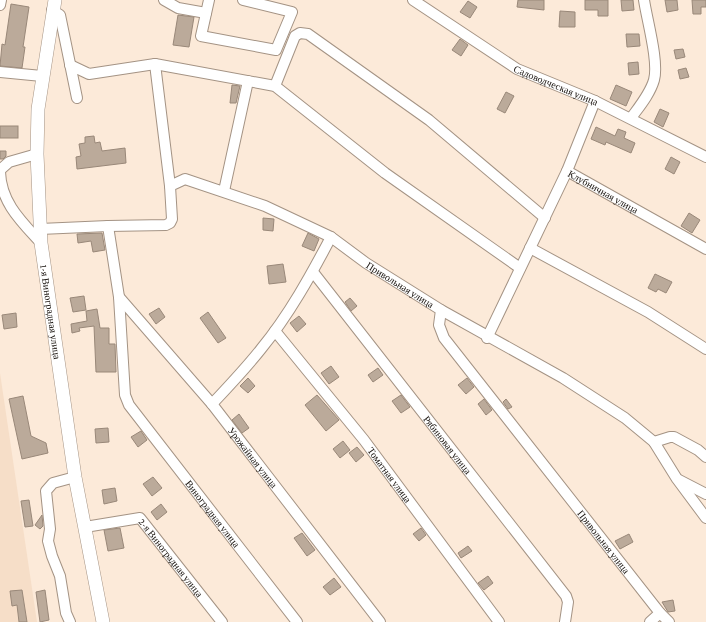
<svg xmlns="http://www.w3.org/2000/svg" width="706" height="622" viewBox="0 0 706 622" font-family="'Crimson Pro',serif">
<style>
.built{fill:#f6dec8}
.building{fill:#bbaa9a;stroke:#998879}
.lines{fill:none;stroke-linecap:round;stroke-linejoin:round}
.minor-casing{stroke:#a49384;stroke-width:12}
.major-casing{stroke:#a49384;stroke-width:14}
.minor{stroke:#fff;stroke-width:10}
.major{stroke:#fff;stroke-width:13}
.labels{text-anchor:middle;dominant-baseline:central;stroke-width:3.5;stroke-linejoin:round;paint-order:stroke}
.street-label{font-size:10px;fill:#150f0a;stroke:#fefaf7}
</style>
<rect width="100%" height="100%" fill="#fcead9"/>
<path class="built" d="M0 373 37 622H0Z"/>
<g class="building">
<path d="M518 0H544V10L517 7Z"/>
<path d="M585 0H608V16H598V10H585Z"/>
<path d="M621 0H633L634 10 622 11Z"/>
<path d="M665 0H677L678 10 667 12Z"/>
<path d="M692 0H706V7H701V14H693Z"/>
<path d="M468 1 477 7 470 18 460 12Z"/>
<path d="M11 4 29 7 23 47H25L22 68 0 66 2 44 5 45Z"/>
<path d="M560 11 575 12V27H559Z"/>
<path d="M178 15 194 17 189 47 173 45Z"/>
<path d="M626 34H639L640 46 627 47Z"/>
<path d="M460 39 468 45 461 56 452 50Z"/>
<path d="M683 49 685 57 676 59 674 50Z"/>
<path d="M638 62 639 74 629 75 628 63Z"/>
<path d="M686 68 689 77 680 79 678 70Z"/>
<path d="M232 85 240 86 236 103H230Z"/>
<path d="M616 85 632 92 626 106 610 99Z"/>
<path d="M506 92 514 96 505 113 497 109Z"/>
<path d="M660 109 669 113 663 127 654 122Z"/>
<rect x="0" y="126" width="18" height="12"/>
<path d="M596 127 615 136 618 129 626 132 624 138 635 143 631 153 606 142 605 145 591 139Z"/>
<path d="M94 136 95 143 100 142 102 151 125 148 126 163 77 169 76 157 81 156 79 144 85 143V137Z"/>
<path d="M0 151H6V156L3 159H0Z"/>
<path d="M671 157 680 162 674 174 665 169Z"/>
<path d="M689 213 700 220 692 233 681 226Z"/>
<path d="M263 218 274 219 273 231 263 230Z"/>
<path d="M102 233 105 250 93 252 91 241 78 243 77 234Z"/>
<path d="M308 233 319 239 314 251 302 246Z"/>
<path d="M283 264 286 282 269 284 267 266Z"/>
<path d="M655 274 672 282 666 293 658 289 656 292 648 288Z"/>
<path d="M84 296 86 310 73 312 70 298Z"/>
<path d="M350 298 357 306 351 311 345 302Z"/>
<path d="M159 308 165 317 156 324 149 314Z"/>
<path d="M97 309 100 328H109V344H115L116 372H96L94 326 79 328 80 331 72 333 71 324 87 321 86 311Z"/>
<path d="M208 312 226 338 218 343 200 318Z"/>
<path d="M16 313 17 327 4 329 2 315Z"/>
<path d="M299 316 306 324 297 332 290 323Z"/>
<path d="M331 366 339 377 329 384 321 373Z"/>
<path d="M378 368 383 375 373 382 368 375Z"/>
<path d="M248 378 255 386 248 393 240 386Z"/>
<path d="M467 378 474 387 466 394 458 385Z"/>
<path d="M317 395 339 420 326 431 305 405Z"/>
<path d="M401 395 410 407 401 413 392 401Z"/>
<path d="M23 396 31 436 46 443 48 453 22 459 9 399Z"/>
<path d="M484 399 492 410 486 415 478 404Z"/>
<path d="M506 399 512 407 508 409 503 402Z"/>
<path d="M239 414 249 428 242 433 232 420Z"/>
<path d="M108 428 109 442 96 443 95 429Z"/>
<path d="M141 431 147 440 138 447 131 437Z"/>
<path d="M343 441 350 450 340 458 333 449Z"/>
<path d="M357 447 364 455 356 462 349 453Z"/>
<path d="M153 477 162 488 152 496 143 484Z"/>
<path d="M115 488 117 501 104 504 102 490Z"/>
<path d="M29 500 33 526 25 527 21 501Z"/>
<path d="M161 504 167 512 157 520 151 512Z"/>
<path d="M42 515 43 526 40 529 35 525Z"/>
<path d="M120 528 124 548 108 551 104 530Z"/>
<path d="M421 528 426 535 419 541 413 534Z"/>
<path d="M302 533 315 550 307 556 294 538Z"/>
<path d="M629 534 633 542 620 549 615 541Z"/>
<path d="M468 546 472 551 461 558 458 553Z"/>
<path d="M488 576 493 583 484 590 478 583Z"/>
<path d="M334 578 341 587 330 595 323 587Z"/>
<path d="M22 590 27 622H19L17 605 12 606 10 591Z"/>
<path d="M45 590 49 620 40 622 36 592Z"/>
<path d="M673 600 675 611 668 612 662 602Z"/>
</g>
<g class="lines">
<defs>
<g id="minor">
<path d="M164 0 178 8 206 13"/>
<path d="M209 0 201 36 276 50 292 12 243 0"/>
<path id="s1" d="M413 0 517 69 595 101 706 157"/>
<path d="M0 5 1 0"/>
<path d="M52 10 60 15 77 98"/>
<path d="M155 64 170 186"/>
<path d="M70 65 89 74 155 64 275 86 385 173 520 268"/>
<path d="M0 72 42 76"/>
<path d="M275 86 295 36 300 33 308 34 429 120 545 218"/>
<path id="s2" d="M595 101 567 171 706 249"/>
<path d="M631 118C639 107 650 94 654 80 659 62 647 20 644 0"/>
<path d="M0 170 9 162 37 154"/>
<path d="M0 172C1 203 22 222 41 243"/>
<path d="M224 191 248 81"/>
<path id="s3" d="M108 226 119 297 125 395 129 405 297 622"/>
<path id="s4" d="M40 229 108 226 166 225 170 223 172 219 170 186 185 179 265 206 331 237 366 263 441 310 439 325 444 338 660 613 669 622"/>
<path d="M530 248 648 312 706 349"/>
<path id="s5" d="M313 272 566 596 568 602 565 622"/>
<path id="s6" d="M119 297 212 404 380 622"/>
<path d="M441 310 563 378 625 418 654 442 677 479 706 518"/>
<path id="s7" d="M275 331 364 440 499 622"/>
<path d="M487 338 567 171"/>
<path d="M212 404C229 386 246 368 261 349 289 315 311 275 331 237"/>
<path d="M654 442 670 437H674L698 450 706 457"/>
<path d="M679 480 706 494"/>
<path id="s8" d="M85 527 140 518 222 622"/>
<path d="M70 622 66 613 60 576 52 556 48 541 50 529 46 491 53 483 75 477"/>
<path d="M650 622 660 613"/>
</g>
<g id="major">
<path id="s9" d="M55 0 38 109 37 154 41 243 75 477 103 622"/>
</g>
</defs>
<use href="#minor" class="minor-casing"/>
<use href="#major" class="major-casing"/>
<use href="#minor" class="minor"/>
<use href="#major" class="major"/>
</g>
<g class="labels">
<g class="street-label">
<text stroke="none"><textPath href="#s1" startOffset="167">Садоводческая улица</textPath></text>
<text stroke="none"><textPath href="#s2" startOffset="117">Клубничная улица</textPath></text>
<text stroke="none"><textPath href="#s4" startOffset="426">Привольная улица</textPath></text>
<text stroke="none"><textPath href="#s9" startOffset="314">1-я Виноградная улица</textPath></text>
<text stroke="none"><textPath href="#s5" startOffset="219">Рябиновая улица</textPath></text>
<text stroke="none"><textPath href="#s6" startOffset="209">Урожайная улица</textPath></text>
<text stroke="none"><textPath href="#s7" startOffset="184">Томатная улица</textPath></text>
<text stroke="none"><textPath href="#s3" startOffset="318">Виноградная улица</textPath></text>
<text stroke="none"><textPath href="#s4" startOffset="762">Привольная улица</textPath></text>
<text stroke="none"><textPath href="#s8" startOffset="106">2-я Виноградная улица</textPath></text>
</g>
</g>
</svg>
